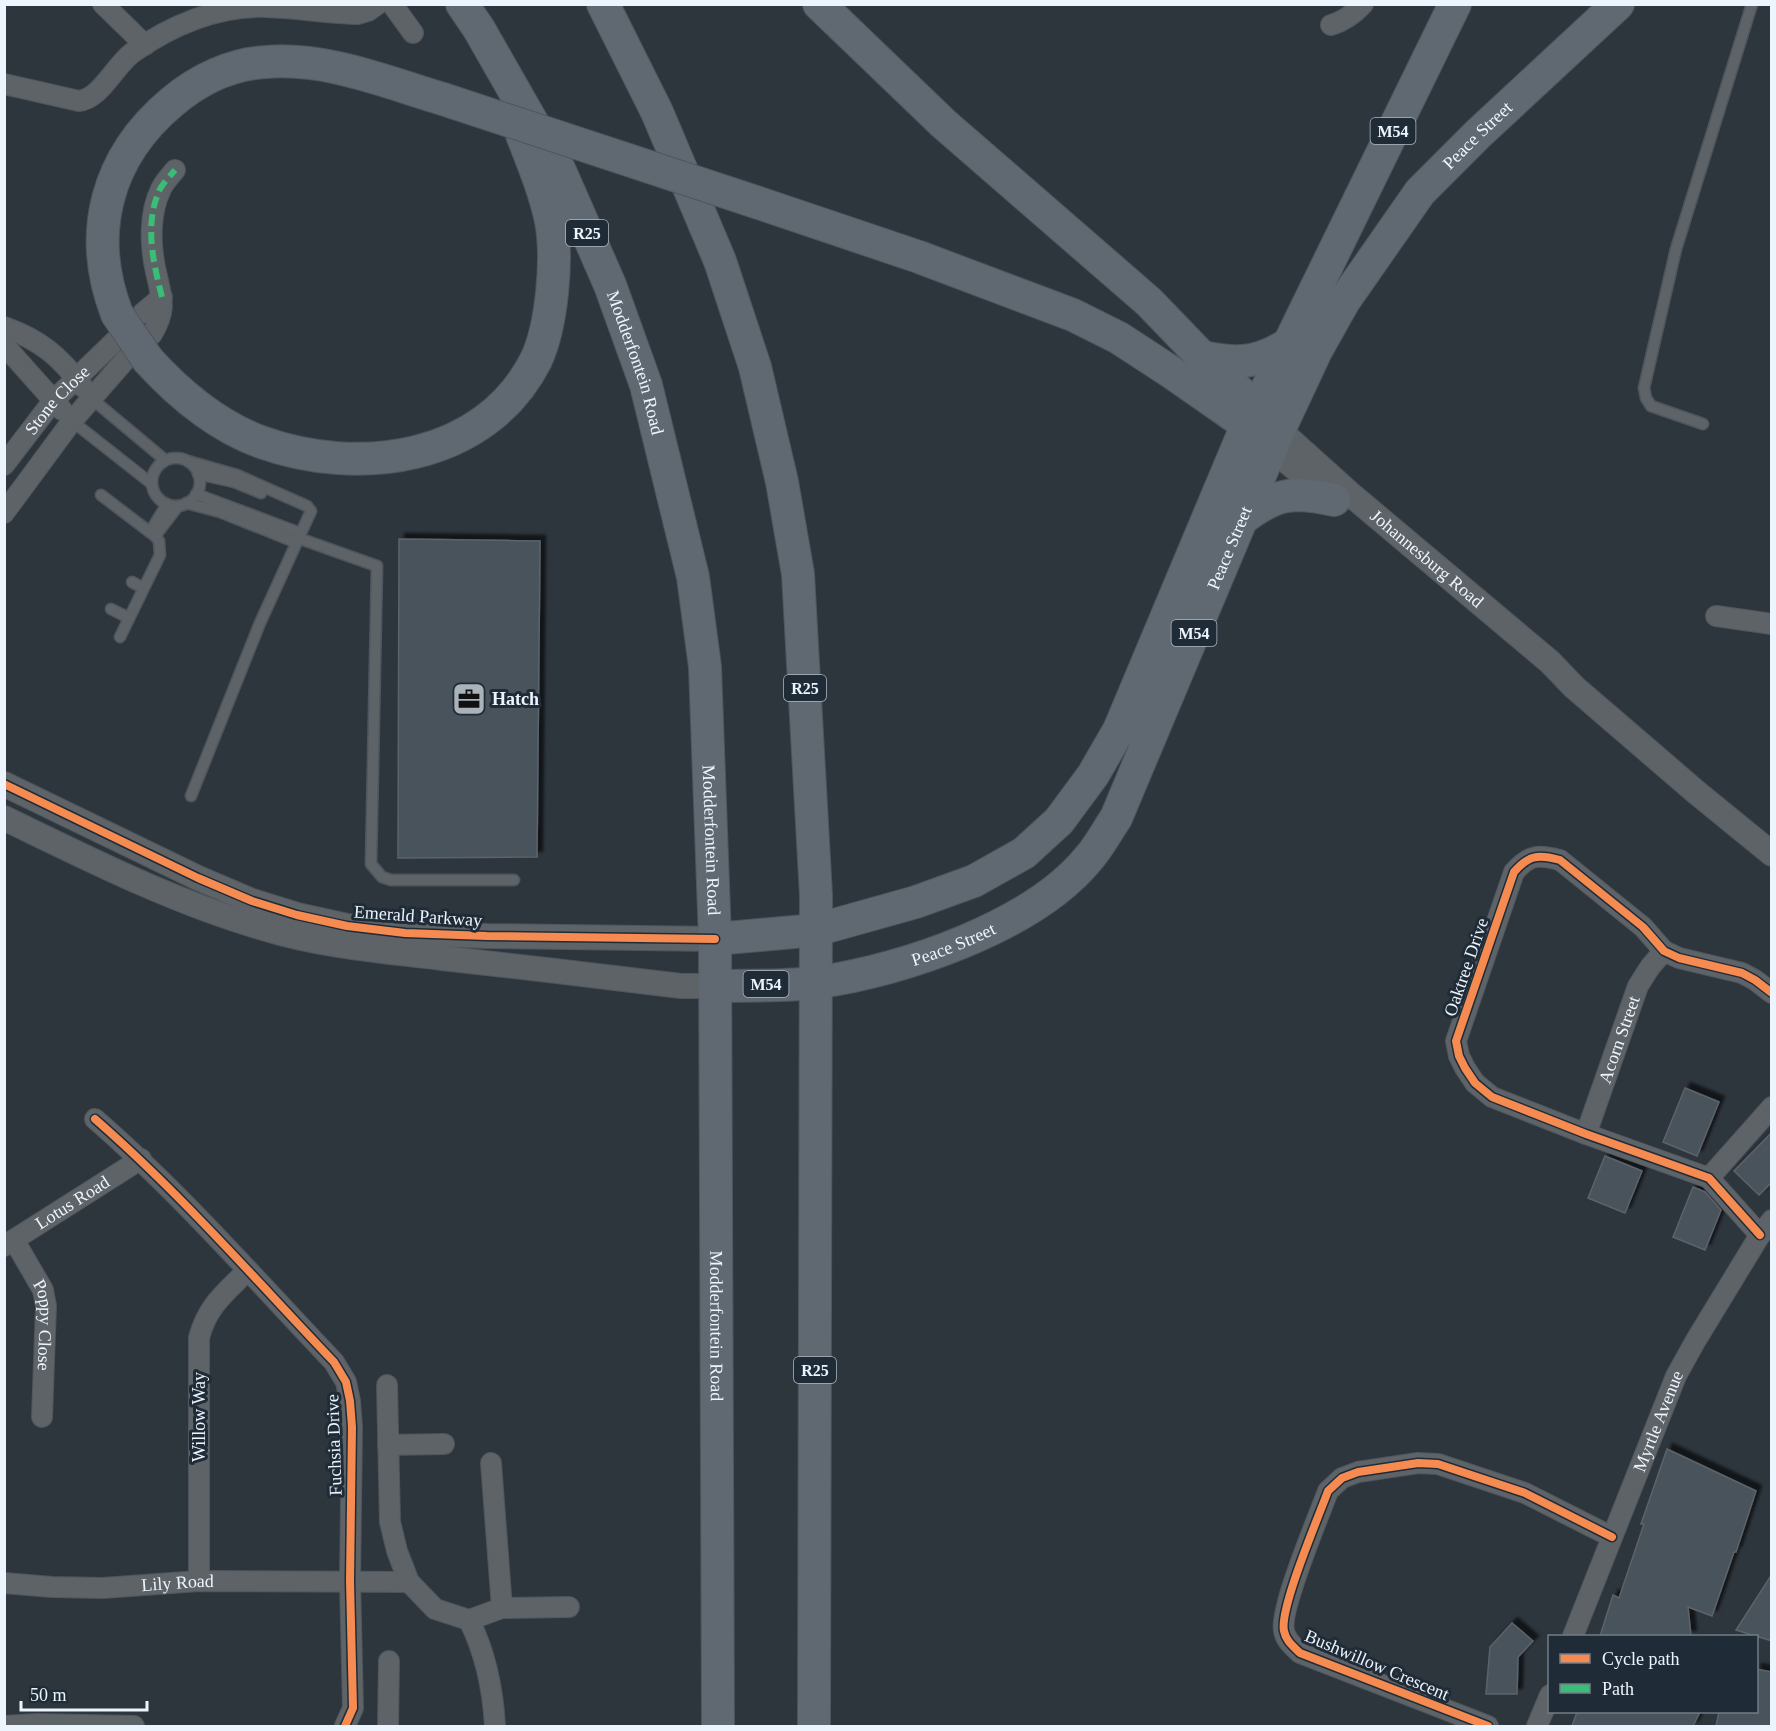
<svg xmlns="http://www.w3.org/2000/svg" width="1776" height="1731" viewBox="0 0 1776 1731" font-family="'Times New Roman',serif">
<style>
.building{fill:#49525b;stroke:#5c6369;stroke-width:1.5;filter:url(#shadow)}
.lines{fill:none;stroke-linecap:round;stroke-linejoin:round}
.service-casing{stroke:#4e555c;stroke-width:13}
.minor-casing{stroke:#4e555c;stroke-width:22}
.tertiary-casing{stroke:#4e555c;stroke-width:26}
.primary-casing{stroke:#4e555c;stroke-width:34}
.service{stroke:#5e6368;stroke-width:10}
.minor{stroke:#5e6368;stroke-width:20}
.tertiary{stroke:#5e6368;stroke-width:24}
.primary{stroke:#606971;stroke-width:32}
.primary-bridge-casing{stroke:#4e555c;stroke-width:34;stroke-linecap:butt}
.primary-bridge{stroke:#606971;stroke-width:32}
.quiet{stroke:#3abd76;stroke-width:6;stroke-dasharray:12 6;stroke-linecap:butt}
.cycleway-casing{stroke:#1f2c38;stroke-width:11}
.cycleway{stroke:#f68b52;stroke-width:8}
.labels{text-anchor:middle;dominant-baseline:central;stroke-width:6;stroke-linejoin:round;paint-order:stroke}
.shield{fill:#1f2c38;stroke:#aeb8c2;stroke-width:1.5}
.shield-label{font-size:16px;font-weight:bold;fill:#ecf4fd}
.street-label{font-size:18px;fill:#ecf4fd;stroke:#1f2c38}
.poi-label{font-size:18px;font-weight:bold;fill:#ecf4fd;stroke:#1f2c38;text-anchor:start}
</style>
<defs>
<filter id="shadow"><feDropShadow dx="5.5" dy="-5.5" stdDeviation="1.5" flood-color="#0009"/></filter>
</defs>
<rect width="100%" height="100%" fill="#2e363d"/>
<g class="building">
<path d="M399 539 540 541 537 857 398 858Z"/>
<path d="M1685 1088 1719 1102 1697 1156 1663 1142Z"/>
<path d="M1772 1132V1182L1759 1195 1734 1171Z"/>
<path d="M1605 1156 1642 1171 1625 1213 1588 1198Z"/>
<path d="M1693 1187 1705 1192 1721 1210 1705 1250 1673 1237Z"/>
<path d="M1667 1449 1756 1491 1736 1552H1734L1712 1616 1688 1607 1691 1636H1600L1613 1595 1619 1598 1644 1524H1641Z"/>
<path d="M1772 1574V1641L1736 1630Z"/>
<path d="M1512 1623 1533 1641 1518 1657 1517 1694H1486L1490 1647Z"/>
<path d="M1756 1669 1772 1672V1726H1716L1719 1712H1756Z"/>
<path d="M1577 1712H1700L1693 1726H1572Z"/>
</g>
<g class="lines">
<defs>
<g id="service">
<path d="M92 399 165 460"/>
<path d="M72 421 152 484"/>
<path d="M1703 424 1651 406 1646 398 1644 388 1676 249 1752 4"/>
<circle cx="176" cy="482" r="24"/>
<path d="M188 461 237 475 307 506 311 511 260 623 191 796"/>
<path d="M198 474 234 482 261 493"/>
<path d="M196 494 300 533"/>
<path d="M101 495 155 536 159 541 160 555 120 637"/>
<path d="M186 503 220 512 295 542"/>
<path d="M150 532 167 504"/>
<path d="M155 536 178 506"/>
<path d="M298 538 377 566 371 864 382 877 391 880H514"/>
<path d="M132 582 143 588"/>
<path d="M111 609 129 618"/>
</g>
<g id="minor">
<path d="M103 4 145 45"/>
<path d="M392 4 413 33"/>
<path d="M1331 25C1344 21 1353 15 1363 4"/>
<path d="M4 84 79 101C100 99 114 67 132 53 170 26 218 5 266 7 296 8 327 13 358 14L368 11 378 4"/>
<path d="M143 313 162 297"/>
<path d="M4 327C41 340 60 357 83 387"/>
<path d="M152 334C167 309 162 299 156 272 150 246 149 213 161 189 164 182 170 176 175 170"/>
<path d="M4 345 62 410"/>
<path id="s1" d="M4 465 53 401 115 341"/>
<path d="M4 513 72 421 126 359"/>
<path d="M1716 616 1772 624"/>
<path d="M95 1119C181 1194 255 1279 334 1362L346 1382 350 1401 352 1427 350 1581 353 1708 345 1726"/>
<path id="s2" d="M1586 1134 1638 986 1650 967 1664 951"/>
<path d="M1709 1178 1772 1107"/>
<path d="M1760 1235 1709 1178 1586 1134 1492 1097 1475 1083 1465 1068 1459 1056 1456 1041 1514 872C1529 855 1538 854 1560 860L1643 927 1664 951 1679 958 1742 973 1755 980 1772 993"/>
<path id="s3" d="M14 1240 43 1290 46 1306 42 1417"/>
<path id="s4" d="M4 1246 141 1159"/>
<path d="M387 1385 390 1522 397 1551 409 1582"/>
<path d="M388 1445 444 1444"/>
<path d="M491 1463 502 1608"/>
<path d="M199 1581V1338C207 1306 225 1293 247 1271"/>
<path id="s5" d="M4 1583 52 1587 103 1588 199 1581 409 1582 435 1609 469 1620 502 1608 569 1607"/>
<path d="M469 1620C485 1652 493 1691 495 1726"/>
<path id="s6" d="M1573 1636 1676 1376 1696 1340 1760 1235 1772 1220"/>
<path d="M4 1726 37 1724 134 1726"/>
<path d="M388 1726 389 1661"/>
<path d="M1488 1726 1300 1653C1293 1646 1286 1641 1284 1631 1279 1609 1319 1516 1328 1491L1342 1478 1358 1472 1418 1463 1438 1464 1525 1493 1612 1537"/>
<path d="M1537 1726 1550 1695"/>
</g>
<g id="tertiary">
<path id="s7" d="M1279 430 1349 493 1550 662 1574 687 1696 792 1772 854"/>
<path d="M1272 449 1334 500"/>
<path d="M4 784 198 878 252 901 297 915 347 926 405 933 487 936 715 939"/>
<path d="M4 818C89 859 173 902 263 928 321 946 382 951 442 958 522 967 601 976 681 986H715"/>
</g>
<g id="primary">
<path id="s8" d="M462 4 479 29 560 171 610 285 646 385 693 577 705 667 715 939 718 1726"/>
<path d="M603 4 657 112 720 261 755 367 782 482 798 574 816 895 814 1726"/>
<path d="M819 4 944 124 1149 302 1202 357 1272 422"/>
<path d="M759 203 919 257 1073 315 1119 338 1171 372 1247 425 1262 439"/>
<path d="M117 314C86 234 106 157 172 102 198 80 231 64 266 62 326 57 386 82 443 99"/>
<path d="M1202 357C1237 364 1256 364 1287 345"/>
<path d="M148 360C179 394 217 426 261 442 358 477 485 461 536 360 552 326 558 258 551 221 545 192 533 163 522 135"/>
<path d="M1242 519C1276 493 1293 491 1334 500"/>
<path d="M715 939 816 930 916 902 974 881 1024 853 1059 821 1093 775 1119 730 1247 425 1258 407 1455 4"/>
<path id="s9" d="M715 986C749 985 786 987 820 982 904 970 1033 926 1088 859 1099 847 1107 831 1116 818L1279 430 1316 351 1344 301 1420 192 1478 134 1618 4"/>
</g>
</defs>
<use href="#service" class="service-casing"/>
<use href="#minor" class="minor-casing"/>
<use href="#tertiary" class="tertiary-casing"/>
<use href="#primary" class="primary-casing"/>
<use href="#service" class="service"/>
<use href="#minor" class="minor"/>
<use href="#tertiary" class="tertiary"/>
<use href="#primary" class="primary"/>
<defs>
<g id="primary-bridge">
<path d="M443 99 759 203"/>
<path d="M117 314 148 360"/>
</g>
</defs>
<use href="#primary-bridge" class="primary-bridge-casing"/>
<use href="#primary-bridge" class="primary-bridge"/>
<path class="quiet" d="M162 297C153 262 144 223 160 189 164 182 170 176 175 170"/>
<defs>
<g id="cycleway">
<path d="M4 784 198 878 252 901 297 915 347 926 405 933 487 936 715 939"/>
<path d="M95 1119C181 1194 255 1279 334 1362L346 1382 350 1401 352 1427 350 1581 353 1708 345 1726"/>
<path d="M1760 1235 1709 1178 1586 1134 1492 1097 1475 1083 1465 1068 1459 1056 1456 1041 1514 872C1529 855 1538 854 1560 860L1643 927 1664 951 1679 958 1742 973 1755 980 1772 993"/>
<path d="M1488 1726 1300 1653C1293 1646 1286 1641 1284 1631 1279 1609 1319 1516 1328 1491L1342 1478 1358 1472 1418 1463 1438 1464 1525 1493 1612 1537"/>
</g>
</defs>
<use href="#cycleway" class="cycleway-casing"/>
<use href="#cycleway" class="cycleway"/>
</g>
<defs>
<symbol id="office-square" viewBox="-11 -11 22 22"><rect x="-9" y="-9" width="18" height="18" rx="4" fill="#aab2ba" stroke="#1f2c38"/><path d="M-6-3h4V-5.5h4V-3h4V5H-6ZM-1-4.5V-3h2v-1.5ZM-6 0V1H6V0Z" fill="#111"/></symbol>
</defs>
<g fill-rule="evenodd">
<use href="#office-square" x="450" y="680" width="38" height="38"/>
</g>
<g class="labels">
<g class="shield">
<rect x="1370.5" y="118" width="45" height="26" rx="4.5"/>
<rect x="566" y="220" width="42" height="26" rx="4.5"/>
<rect x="1171.5" y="620" width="45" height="26" rx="4.5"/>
<rect x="784" y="675" width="42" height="26" rx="4.5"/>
<rect x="743.5" y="971" width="45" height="26" rx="4.5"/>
<rect x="794" y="1357" width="42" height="26" rx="4.5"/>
</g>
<g class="shield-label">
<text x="1393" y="131">M54</text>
<text x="587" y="233">R25</text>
<text x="1194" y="633">M54</text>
<text x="805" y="688">R25</text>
<text x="766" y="984">M54</text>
<text x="815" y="1370">R25</text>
</g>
<g class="street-label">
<text stroke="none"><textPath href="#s9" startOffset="1234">Peace Street</textPath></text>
<text stroke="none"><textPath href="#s8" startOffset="400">Modderfontein Road</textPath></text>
<text stroke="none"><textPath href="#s1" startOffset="84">Stone Close</textPath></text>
<text stroke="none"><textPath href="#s9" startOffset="748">Peace Street</textPath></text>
<text stroke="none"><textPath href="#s7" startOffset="196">Johannesburg Road</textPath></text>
<text stroke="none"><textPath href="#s8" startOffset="886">Modderfontein Road</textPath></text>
<text transform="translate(418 916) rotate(4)">Emerald Parkway</text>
<text stroke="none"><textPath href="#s9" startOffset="244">Peace Street</textPath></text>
<text transform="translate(1466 967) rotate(-71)">Oaktree Drive</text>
<text stroke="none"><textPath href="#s2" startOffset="100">Acorn Street</textPath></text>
<text stroke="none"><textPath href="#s4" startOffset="81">Lotus Road</textPath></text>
<text stroke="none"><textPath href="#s3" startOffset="93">Poppy Close</textPath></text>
<text stroke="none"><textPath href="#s8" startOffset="1372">Modderfontein Road</textPath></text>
<text transform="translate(199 1417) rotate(-90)">Willow Way</text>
<text stroke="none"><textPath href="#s6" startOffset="231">Myrtle Avenue</textPath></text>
<text transform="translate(334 1445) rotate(-92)">Fuchsia Drive</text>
<text stroke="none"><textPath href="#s5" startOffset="174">Lily Road</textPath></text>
<text transform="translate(1377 1665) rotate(23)">Bushwillow Crescent</text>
</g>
<g class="poi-label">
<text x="492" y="699">Hatch</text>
</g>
</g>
<rect width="1776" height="1731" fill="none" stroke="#ecf4fd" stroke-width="12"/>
<rect x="1548" y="1635" width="210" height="78" fill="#1f2c38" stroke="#717c87" stroke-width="1.5"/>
<rect x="1560" y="1654" width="30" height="9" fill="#f68b52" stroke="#717c87" stroke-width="1.5"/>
<text x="1602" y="1665" font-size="18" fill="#ecf4fd">Cycle path</text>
<rect x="1560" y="1684" width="30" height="9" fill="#3abd76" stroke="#717c87" stroke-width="1.5"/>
<text x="1602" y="1695" font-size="18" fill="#ecf4fd">Path</text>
<path d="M21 1701v9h126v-9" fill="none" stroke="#ecf4fd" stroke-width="3"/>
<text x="30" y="1701" font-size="18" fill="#ecf4fd" stroke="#1f2c38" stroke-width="4.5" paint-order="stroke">50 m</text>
</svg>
